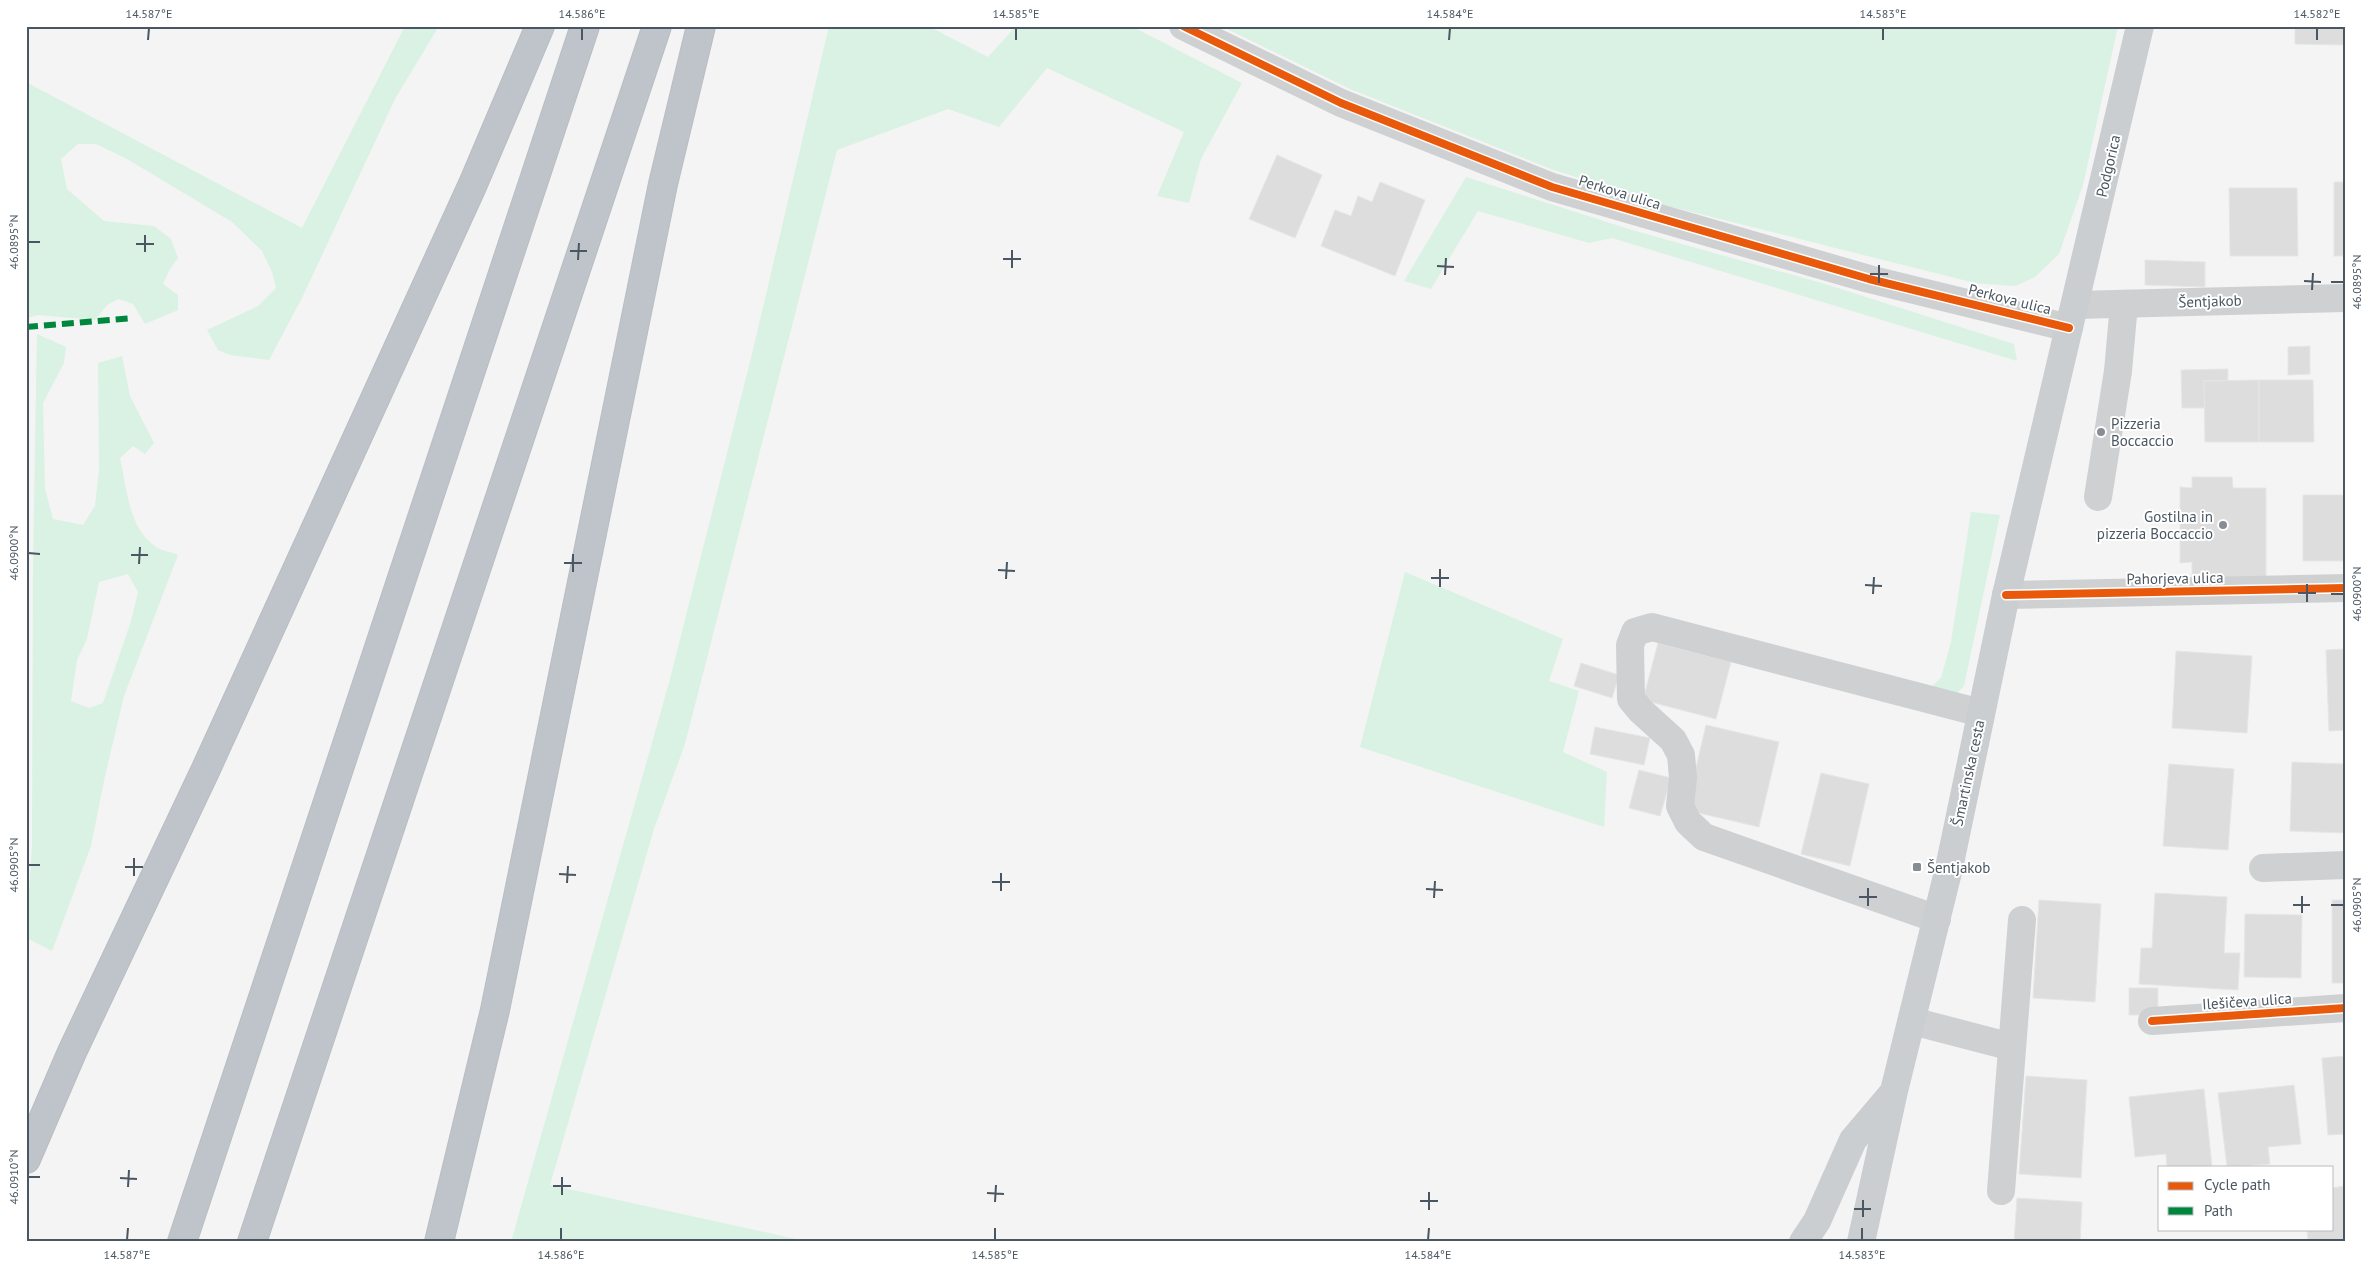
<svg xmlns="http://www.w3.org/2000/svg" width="2371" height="1268" viewBox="0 0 2371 1268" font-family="'PT Sans',sans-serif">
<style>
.green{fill:#d9f2e3;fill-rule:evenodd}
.building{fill:#ddddde;stroke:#e5e6e7}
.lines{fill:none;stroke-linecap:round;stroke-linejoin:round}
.highway-casing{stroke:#b9bec3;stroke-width:30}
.minor{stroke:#ced0d2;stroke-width:28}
.major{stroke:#caced1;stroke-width:28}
.highway{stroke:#bec4c9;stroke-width:28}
.quiet{stroke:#00873e;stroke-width:6;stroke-dasharray:12 6;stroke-linecap:butt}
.cycleway-casing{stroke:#fff;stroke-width:11}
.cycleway{stroke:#e8590c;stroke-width:8}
.ticks{fill:none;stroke:#4a5661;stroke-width:2}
.poi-dot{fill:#868d94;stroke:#fff;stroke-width:2}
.labels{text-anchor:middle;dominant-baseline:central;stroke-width:4;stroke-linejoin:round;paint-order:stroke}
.street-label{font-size:15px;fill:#4a5661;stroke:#fff}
.poi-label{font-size:15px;fill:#4a5661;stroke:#fff;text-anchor:start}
.neatline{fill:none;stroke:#4a5661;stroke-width:2}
.ticks-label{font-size:12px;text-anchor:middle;fill:#4a5661}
</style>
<rect width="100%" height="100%" fill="#f4f4f4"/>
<g class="green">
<path d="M405 26H439L395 99 302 298 269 360 230 355 218 350 207 330 258 306 276 288 272 272 262 251 232 222 127 159 96 144H78L61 159 67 189 104 221 154 226 171 239 178 258 170 269 163 284 178 295V310L145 324 133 304 118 299 107 305 95 320 38 315 26 318V82L302 228Z"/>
<path d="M829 26H928L988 57 1016 26H1131L1242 83 1201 159 1189 203 1157 196 1184 132 1047 68 999 127 948 109 837 150 685 744 654 829 550 1185 810 1242H511L670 679 753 350Z"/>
<path d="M1221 26H2118L2083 185 2059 254 2035 277 2015 286 1975 283 1656 203 1551 169 1350 89Z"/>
<path d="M1466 177 1632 230 1825 284 2014 344 2017 361 1612 238 1589 243 1478 211 1431 289 1404 281Z"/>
<path d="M37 334 66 347 64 363 43 403 45 489 53 519 83 525 95 506 99 470 98 363 122 356 130 396 154 443 145 454 133 446 120 458C127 488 128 528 156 547 162 551 172 552 178 555L124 696 105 776 91 846 52 951 26 938 32 847 33 562ZM128 574 138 592 131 621 103 703 89 708 71 701 77 660 87 639 99 582Z"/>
<path d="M1971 512 2000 515 1964 686 1952 698 1927 691 1941 678 1951 642Z"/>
<path d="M1405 572 1563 639 1549 681 1579 691 1563 752 1607 772 1604 827 1360 747Z"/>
</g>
<g class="building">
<path d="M2295 26H2345V45L2295 44Z"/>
<path d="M1277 155 1322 175 1295 238 1249 219Z"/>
<path d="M1380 182 1425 200 1395 276 1321 246 1335 210 1351 216 1358 196 1372 202Z"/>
<rect x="2334" y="182" width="11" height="74"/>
<path d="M2229 188H2297L2298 256H2230Z"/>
<path d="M2145 260 2205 262V287L2145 285Z"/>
<path d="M2310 346V374L2288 375V347Z"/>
<path d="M2228 369V381H2204L2205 408H2182L2181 370Z"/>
<path d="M2259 380V442H2205L2204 381Z"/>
<path d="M2259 380H2313L2314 442H2259Z"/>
<path d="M2192 477H2232L2233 488H2266V579L2192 580V562L2180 563V487L2192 488Z"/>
<rect x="2303" y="495" width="42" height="66"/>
<path d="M1658 643 1731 662 1716 719 1643 700Z"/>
<path d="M2345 649V730L2329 731 2326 650Z"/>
<path d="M2176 651 2252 656 2247 733 2172 728Z"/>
<path d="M1581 663 1619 675 1612 698 1574 686Z"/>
<path d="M1706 725 1779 742 1759 827 1686 810Z"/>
<path d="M1595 727 1650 738 1644 765 1590 754Z"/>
<path d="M2292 762 2345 764V833L2290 831Z"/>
<path d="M2169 764 2234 769 2228 850 2163 846Z"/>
<path d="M1639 770 1671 778 1660 816 1629 808Z"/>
<path d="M1821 773 1869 784 1850 866 1801 854Z"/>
<path d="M2155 893 2227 897 2224 953H2240L2238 990 2139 984 2141 948H2152Z"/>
<path d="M2039 900 2101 904 2095 1002 2033 998Z"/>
<rect x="2332" y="900" width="13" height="83"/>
<path d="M2245 914 2302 915 2301 978 2244 977Z"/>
<rect x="2129" y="988" width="29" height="27"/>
<path d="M2345 1056V1134L2328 1135 2322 1058Z"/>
<path d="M2026 1076 2087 1080 2081 1178 2019 1174Z"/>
<path d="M2294 1085 2301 1144 2268 1147 2270 1164 2227 1167 2218 1093Z"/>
<path d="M2204 1089 2212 1167H2167L2166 1154 2135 1157 2129 1097Z"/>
<path d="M2345 1186V1242H2308L2307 1229H2332V1188Z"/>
<path d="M2017 1198 2082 1202 2080 1242H2014Z"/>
</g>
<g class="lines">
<defs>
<g id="highway">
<path d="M26 1159 72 1052 205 771 473 184 540 26"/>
<path d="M182 1242 585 26"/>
<path d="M252 1242 657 26"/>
<path d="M439 1242 495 1010 663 184 701 26"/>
</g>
</defs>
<use href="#highway" class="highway-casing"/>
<g class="minor">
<path d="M1183 26 1341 103 1552 187 1869 279 2069 328"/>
<path d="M2076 305 2345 298"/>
<path d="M2098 497 2118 371 2124 304"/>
<path d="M2006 595 2345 588"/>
<path d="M2263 868 2345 865"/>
<path d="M1937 919 1704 837 1688 822 1680 806 1683 778 1681 755 1673 740 1641 711 1631 699 1630 645 1635 632 1652 627 1981 713"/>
<path d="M1912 1021 2012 1047"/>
<path d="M2152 1021 2345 1008"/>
<path d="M2001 1191 2022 920"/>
</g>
<g class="major">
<path d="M1803 1242 1817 1221 1853 1140 1892 1094"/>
<path d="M1861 1242 1894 1091 1949 868 2006 595 2140 26"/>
</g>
<use href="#highway" class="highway"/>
<path class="quiet" d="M26 327 133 318"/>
<defs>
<g id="cycleway">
<path d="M1183 26 1341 103 1552 187 1869 279 2069 328"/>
<path d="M2006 595 2345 588"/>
<path d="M2152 1021 2345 1008"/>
</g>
</defs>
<use href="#cycleway" class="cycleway-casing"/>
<use href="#cycleway" class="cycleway"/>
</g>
<path class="ticks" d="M148 40 149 28M582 40V28M1016 40V28M1449 40 1450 28M1883 40V28M2317 40V28M28 242H40M136 244H154M570 251H587M145 252V235M1003 259H1021M578 260 579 243M1437 266 1454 267M1012 268V250M1870 274H1888M1445 275 1446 258M2304 281 2321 282M2331 282H2344M1879 283V265M2312 290 2313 273M28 553 40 554M131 555H148M564 563H582M139 564 140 547M998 570 1015 571M573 572V554M1431 578H1449M1006 579 1007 562M1865 585 1882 586M1440 587V569M2298 593H2316M1873 594 1874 577M2331 594H2344M2307 602V584M28 865H40M125 867H143M559 874 576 875M134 876V858M992 882H1010M567 883 568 866M1426 889 1443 890M1001 891V873M1859 897H1877M1434 898 1435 881M2293 905H2310M2331 905H2344M1868 906V888M2302 913V896M28 1177H40M120 1178 137 1179M553 1186H571M128 1187 129 1170M987 1193 1004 1194M562 1195V1177M1420 1201H1438M995 1202 996 1185M1854 1209H1871M1429 1210V1192M1863 1217V1200M127 1240 128 1228M561 1240V1228M995 1240V1228M1428 1240 1429 1228M1862 1240V1228"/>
<g class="poi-dot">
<circle cx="2101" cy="432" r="5"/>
<circle cx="2223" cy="525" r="5"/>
<rect x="1912" y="862" width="10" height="10" rx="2.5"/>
</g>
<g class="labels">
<g class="street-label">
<text transform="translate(2108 166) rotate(-77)">Podgorica</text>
<text transform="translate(1620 192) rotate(17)">Perkova ulica</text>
<text transform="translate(2010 299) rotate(14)">Perkova ulica</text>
<text transform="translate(2210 301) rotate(-2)">Šentjakob</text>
<text transform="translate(2175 578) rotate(-1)">Pahorjeva ulica</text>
<text transform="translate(1968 773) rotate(-78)">Šmartinska cesta</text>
<text transform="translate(2247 1001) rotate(-4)">Ilešičeva ulica</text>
</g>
<g class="poi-label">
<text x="2111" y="423">Pizzeria<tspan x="2111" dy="17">Boccaccio</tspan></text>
<text x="2213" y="516" text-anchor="end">Gostilna in<tspan x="2213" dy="17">pizzeria Boccaccio</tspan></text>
<text x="1927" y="867">Šentjakob</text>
</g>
</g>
<rect width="2371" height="1268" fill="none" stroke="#ffffff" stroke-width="55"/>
<rect x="2158" y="1166" width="175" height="65" fill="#ffffff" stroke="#b7bbc0"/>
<rect x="2168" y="1182" width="25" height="8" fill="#e8590c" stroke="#b7bbc0"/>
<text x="2204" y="1190" font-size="15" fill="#4a5661">Cycle path</text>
<rect x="2168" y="1207" width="25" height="8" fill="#00873e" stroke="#b7bbc0"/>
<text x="2204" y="1216" font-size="15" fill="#4a5661">Path</text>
<rect x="28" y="28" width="2316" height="1212" class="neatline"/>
<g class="ticks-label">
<text x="149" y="18">14.587°E</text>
<text x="582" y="18">14.586°E</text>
<text x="1016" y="18">14.585°E</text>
<text x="1450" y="18">14.584°E</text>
<text x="1883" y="18">14.583°E</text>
<text x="2317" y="18">14.582°E</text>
<text transform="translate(14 242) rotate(-90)" y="4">46.0895°N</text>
<text transform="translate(2357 282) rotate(-90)" y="4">46.0895°N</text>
<text transform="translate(14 553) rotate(-90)" y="4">46.0900°N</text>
<text transform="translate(2357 594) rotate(-90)" y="4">46.0900°N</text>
<text transform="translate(14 865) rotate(-90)" y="4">46.0905°N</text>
<text transform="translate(2357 905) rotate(-90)" y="4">46.0905°N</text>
<text transform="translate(14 1177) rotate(-90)" y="4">46.0910°N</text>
<text x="127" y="1259">14.587°E</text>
<text x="561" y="1259">14.586°E</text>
<text x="995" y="1259">14.585°E</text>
<text x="1428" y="1259">14.584°E</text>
<text x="1862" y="1259">14.583°E</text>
</g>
</svg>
